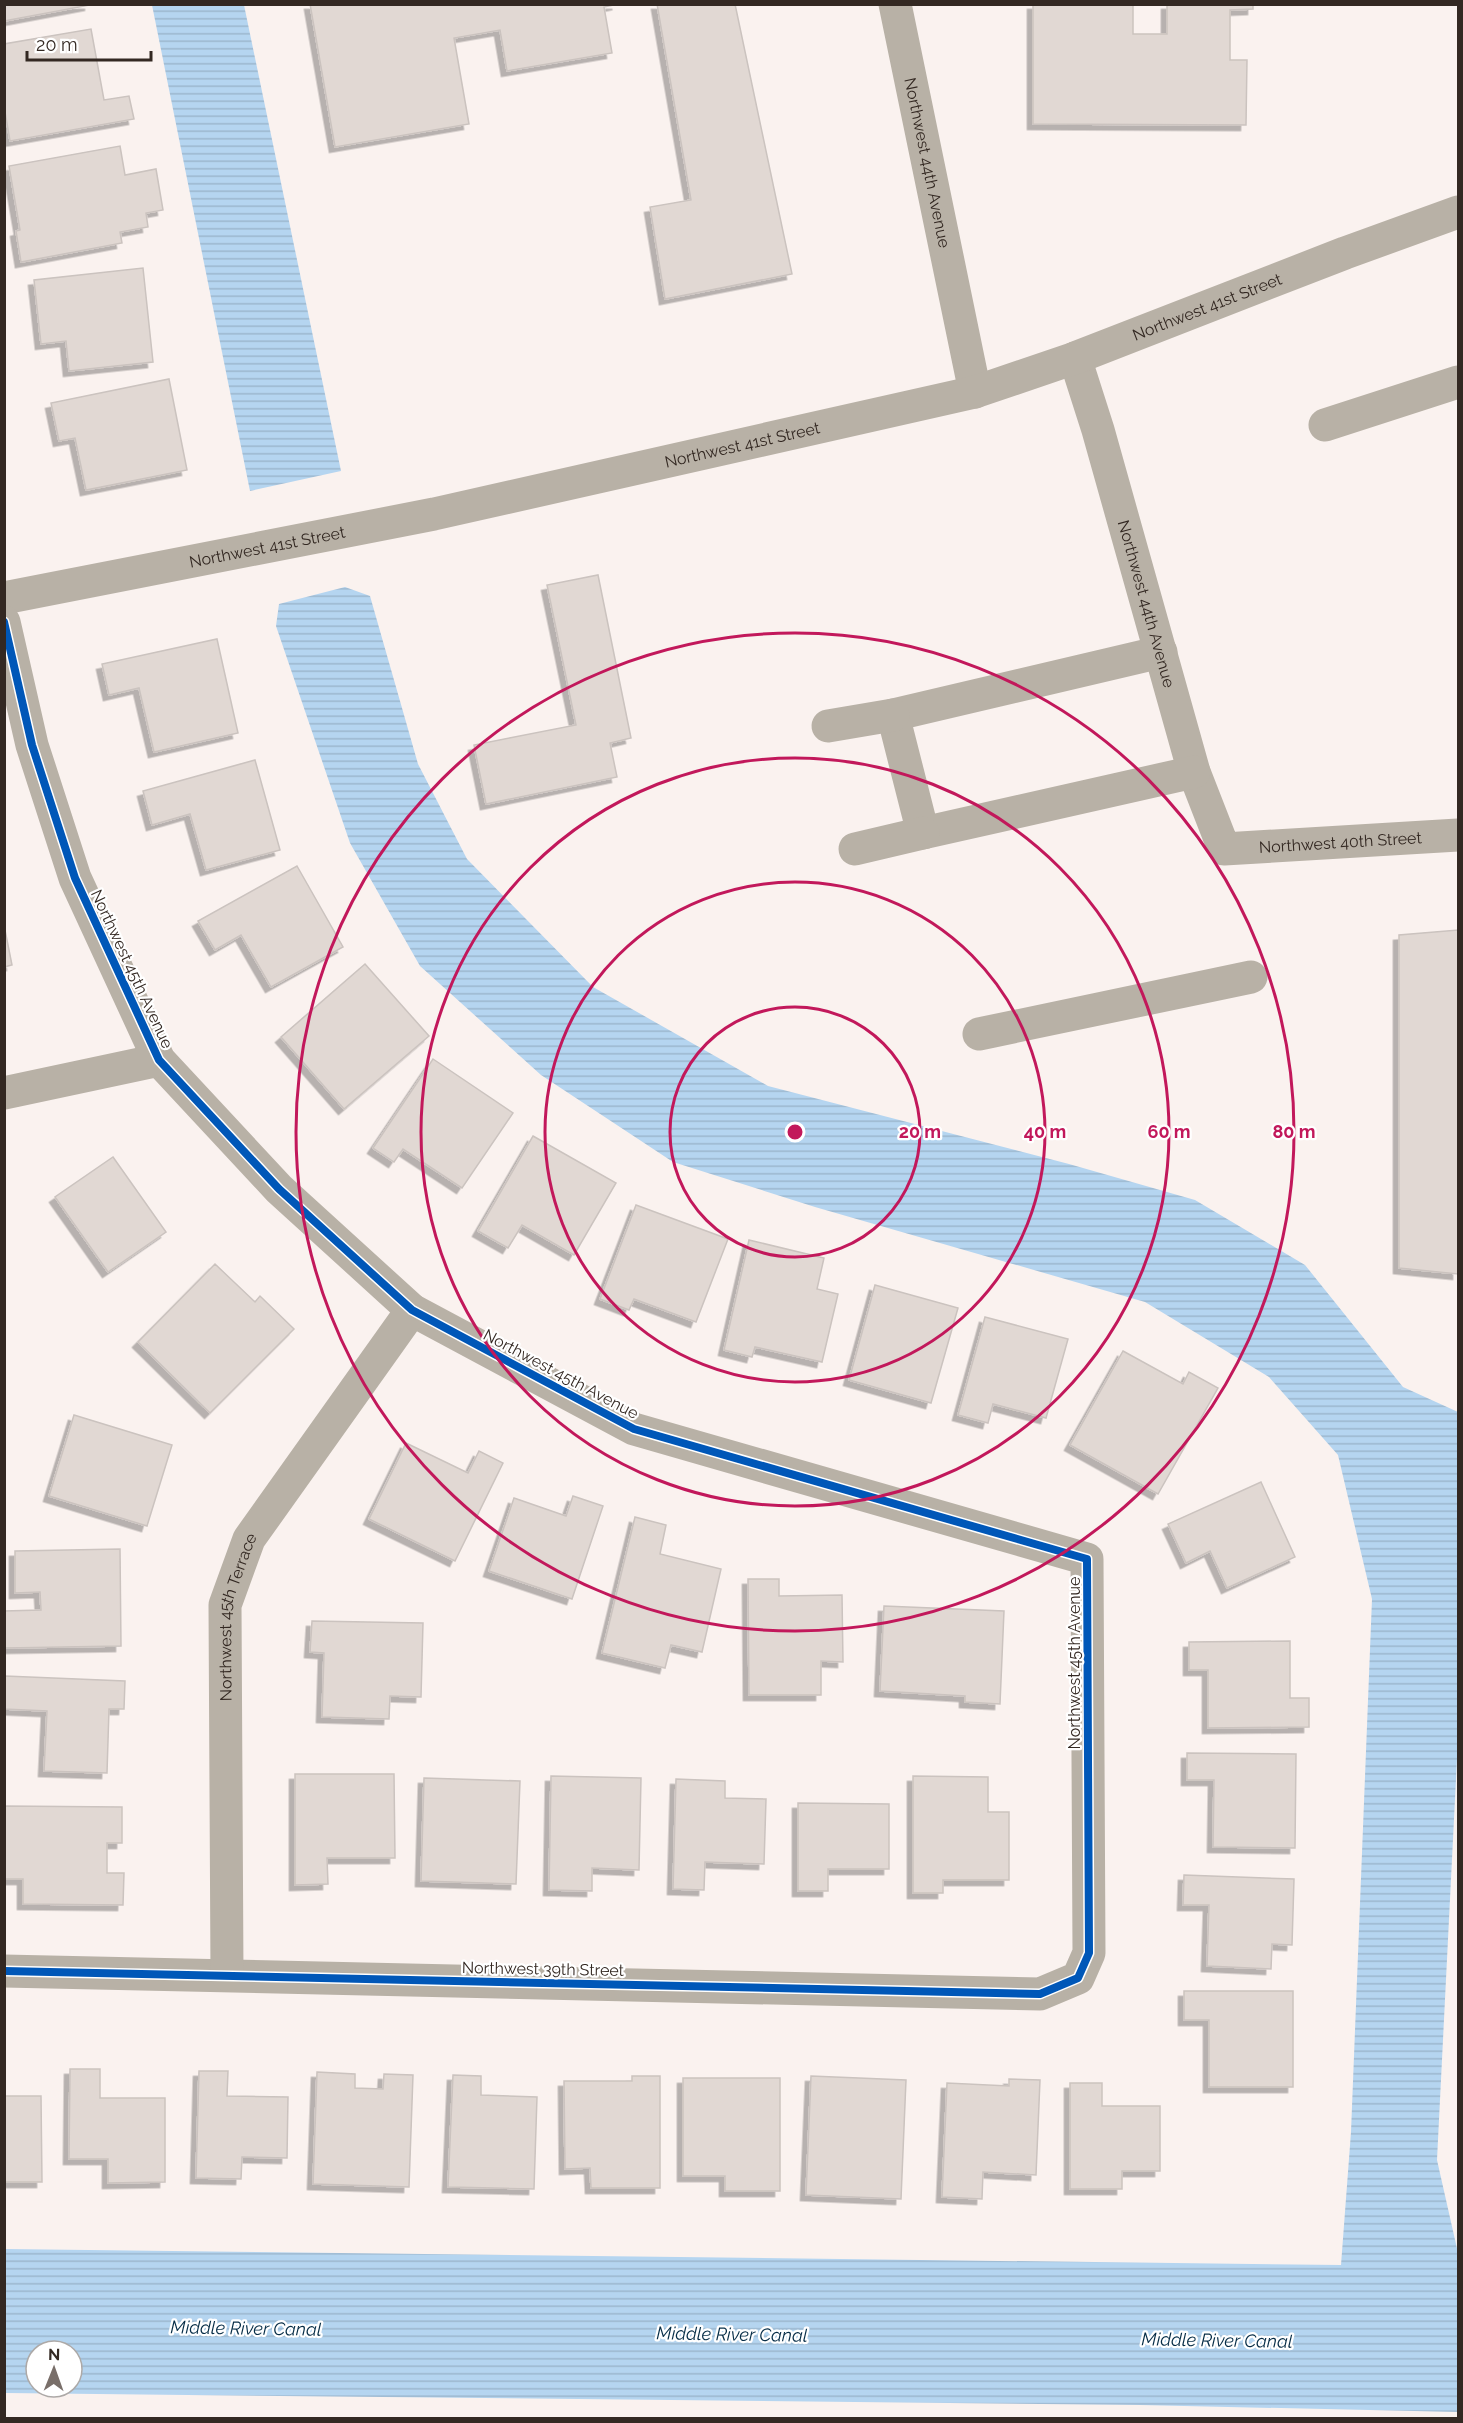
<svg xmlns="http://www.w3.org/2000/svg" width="1463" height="2423" viewBox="0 0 1463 2423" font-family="Raleway,sans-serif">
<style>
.water{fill:url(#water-rules);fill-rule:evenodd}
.building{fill:#e1d8d3;stroke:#cbc3bf;stroke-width:1.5;filter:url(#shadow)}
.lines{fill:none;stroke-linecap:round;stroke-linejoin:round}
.minor{stroke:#b8b1a6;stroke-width:33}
.cycleway-casing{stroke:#fff;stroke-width:11}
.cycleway{stroke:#0057b8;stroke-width:8}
.ring{fill:none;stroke:#c2185b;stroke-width:3}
.labels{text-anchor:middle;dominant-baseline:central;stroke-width:4.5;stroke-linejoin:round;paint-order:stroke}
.street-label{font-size:16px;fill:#332822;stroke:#fff}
.water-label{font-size:18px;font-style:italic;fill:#052c46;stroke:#fff}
.centre{fill:#c2185b;stroke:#fff;stroke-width:3}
.ring-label{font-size:18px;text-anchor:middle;font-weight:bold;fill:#c2185b;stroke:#fff;stroke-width:4.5;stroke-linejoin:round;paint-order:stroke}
</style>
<defs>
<pattern id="water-rules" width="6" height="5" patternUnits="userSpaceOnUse" patternTransform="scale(1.5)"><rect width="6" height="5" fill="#b5d5f0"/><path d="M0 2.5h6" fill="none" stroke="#9cb7ce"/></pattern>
<filter id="shadow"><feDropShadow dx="-5.5" dy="5.5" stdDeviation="0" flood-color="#0004"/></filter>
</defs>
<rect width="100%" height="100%" fill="#faf2ef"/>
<g class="water">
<path d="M152 5H244L341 471 250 491Z"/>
<path d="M345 587 370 596 418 764 467 859 593 987 768 1086 1069 1164 1195 1200 1305 1265 1403 1387 1458 1412V1739L1437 2160 1458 2253V2412L1140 2405 5 2393V2249L1341 2265 1351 2132 1372 1599 1338 1455 1269 1377 1145 1302 815 1207 673 1162 541 1075 420 966 350 843 276 626 279 604ZM36 2351H72V2387H36Z"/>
</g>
<g class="building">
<path d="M4 4H90V5L4 21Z"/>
<path d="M310 4H618L604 7 612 53 507 71 500 30 454 38 469 124 335 147Z"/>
<path d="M657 4H735L792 274 665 299 650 207 691 200Z"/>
<path d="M1033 4H1133V34H1167V4H1253V9L1230 10V60H1247L1246 125 1033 124Z"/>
<path d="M91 29 104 100 129 96 134 119 10 141 4 106V44Z"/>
<path d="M120 146 125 175 156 169 163 210 146 213 148 227 120 232 122 243 21 262 16 231 20 230 9 166Z"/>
<path d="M143 268 153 362 69 371 66 341 41 344 34 280Z"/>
<path d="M169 379 187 470 86 490 75 438 59 441 51 403Z"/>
<path d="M598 575 631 738 610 743 617 777 486 804 474 745 576 725 547 585Z"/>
<path d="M217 639 238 733 154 752 139 688 109 695 102 664Z"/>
<path d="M255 760 280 850 206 870 190 814 152 825 143 791Z"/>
<path d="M297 866 343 947 271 987 241 935 215 950 198 921Z"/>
<path d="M4 925 12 965 4 967Z"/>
<path d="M1458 930V1274L1399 1268V935Z"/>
<path d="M365 964 429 1036 344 1109 281 1037Z"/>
<path d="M433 1059 513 1113 462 1188 403 1149 394 1162 373 1148Z"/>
<path d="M533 1136 616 1183 574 1255 522 1225 508 1248 478 1231Z"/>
<path d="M113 1157 166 1232 108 1272 55 1197Z"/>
<path d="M636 1205 728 1239 696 1322 634 1299 629 1310 600 1299Z"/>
<path d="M749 1240 824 1258 817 1289 838 1294 822 1362 755 1347 752 1357 724 1350Z"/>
<path d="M215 1264 255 1302 260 1296 294 1329 210 1413 138 1342Z"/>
<path d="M875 1285 958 1308 931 1403 849 1380Z"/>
<path d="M985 1317 1068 1339 1046 1418 993 1404 988 1423 958 1415Z"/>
<path d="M1123 1351 1183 1384 1189 1372 1218 1388 1158 1494 1070 1445Z"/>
<path d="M74 1415 172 1445 147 1526 49 1496Z"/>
<path d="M406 1443 468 1473 479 1451 503 1463 455 1561 369 1519Z"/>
<path d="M1261 1482 1295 1557 1227 1588 1210 1551 1186 1563 1168 1524Z"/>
<path d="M573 1496 603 1506 572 1599 489 1571 514 1498 566 1516Z"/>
<path d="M635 1517 666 1525 660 1554 721 1569 702 1652 671 1645 665 1668 602 1653Z"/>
<path d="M120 1549 121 1646 5 1648 4 1611 41 1610 40 1592 15 1593V1551Z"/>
<path d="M748 1579H779V1596L842 1595 843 1662 821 1661V1695H749Z"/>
<path d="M884 1606 1004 1611 1000 1704 965 1702V1696L880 1691Z"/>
<path d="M312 1621 423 1623 421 1697 390 1696 389 1719 322 1717 324 1653 310 1652Z"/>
<path d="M1290 1641V1698H1309V1727L1208 1728V1670H1189V1642Z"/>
<path d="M5 1676 125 1681 124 1709H109L107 1773 44 1771 47 1711 4 1709Z"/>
<path d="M1187 1753 1296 1754 1295 1848 1213 1847 1214 1780H1187Z"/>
<path d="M295 1774H394L395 1858H327L328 1884 295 1885Z"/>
<path d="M551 1776 641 1778 639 1870 592 1868V1891L549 1890Z"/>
<path d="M913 1776 988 1777V1812H1009V1880H943V1893H913Z"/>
<path d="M424 1778 520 1781 516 1884 421 1881Z"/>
<path d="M676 1779 725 1781V1798L766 1799 764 1864 705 1862 704 1890 673 1889Z"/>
<path d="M798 1803 889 1804V1869H828V1891H798Z"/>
<path d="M4 1806 122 1807V1843H107V1873H124L123 1905 23 1904V1879H4Z"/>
<path d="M1184 1875 1294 1879 1292 1945 1272 1944 1271 1969 1207 1966 1209 1905H1183Z"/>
<path d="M1184 1991H1293V2087H1209V2020H1184Z"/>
<path d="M70 2069H100V2098H165V2182L108 2183V2159H69Z"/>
<path d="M199 2071H228L227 2096 288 2097 287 2158 242 2157 241 2179 196 2178Z"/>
<path d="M317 2072 355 2074V2088L383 2089 384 2074 413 2075 409 2187 313 2184Z"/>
<path d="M453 2075 481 2076V2095L537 2097 534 2189 448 2187Z"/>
<path d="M632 2076H660V2188H591L590 2168 565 2169 564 2081H632Z"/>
<path d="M811 2076 906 2080 901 2199 806 2195Z"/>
<path d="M683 2078H780V2191H725V2176H683Z"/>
<path d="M1009 2079 1040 2080 1036 2175 983 2172 982 2199 942 2197 947 2083 1009 2086Z"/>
<path d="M1070 2083H1102V2106H1160V2171H1122V2189H1070Z"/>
<path d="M4 2096H41L42 2182H4Z"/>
</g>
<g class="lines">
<g class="minor">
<path id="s1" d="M895 4 975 392"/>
<path id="s2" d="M1075 358 1098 430 1194 772 1224 849 1458 835"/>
<path d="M1325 425 1458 382"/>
<path id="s3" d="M4 598 434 514 975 392 1075 358 1345 253 1458 212"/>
<path d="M4 622 32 745 75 878 159 1060 279 1189 412 1310 634 1429 1087 1559 1089 1953 1078 1978 1040 1994 4 1971"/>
<path d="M1161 652 893 715 923 833 1194 772"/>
<path d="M828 726 893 715"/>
<path d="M855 849 923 833"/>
<path d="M979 1034 1251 977"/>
<path d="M4 1093 159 1060"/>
<path id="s4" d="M227 1975 225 1605 249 1539 412 1310"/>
</g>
<defs>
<path id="cycleway" d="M4 622 32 745 75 878 159 1060 279 1189 412 1310 634 1429 1087 1559 1089 1953 1078 1978 1040 1994 4 1971"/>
</defs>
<use href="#cycleway" class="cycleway-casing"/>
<use href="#cycleway" class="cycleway"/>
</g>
<g class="ring">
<circle cx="795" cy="1132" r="125"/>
<circle cx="795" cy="1132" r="250"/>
<circle cx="795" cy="1132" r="374"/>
<circle cx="795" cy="1132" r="499"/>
</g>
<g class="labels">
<g class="street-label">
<text stroke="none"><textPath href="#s1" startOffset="162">Northwest 44th Avenue</textPath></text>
<text stroke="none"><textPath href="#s3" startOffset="1240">Northwest 41st Street</textPath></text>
<text stroke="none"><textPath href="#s3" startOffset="754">Northwest 41st Street</textPath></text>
<text stroke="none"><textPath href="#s3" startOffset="268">Northwest 41st Street</textPath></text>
<text stroke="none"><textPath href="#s2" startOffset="256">Northwest 44th Avenue</textPath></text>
<text stroke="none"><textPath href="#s2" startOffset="630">Northwest 40th Street</textPath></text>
<text transform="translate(132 969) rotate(65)">Northwest 45th Avenue</text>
<text transform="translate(561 1374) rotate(28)">Northwest 45th Avenue</text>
<text stroke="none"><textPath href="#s4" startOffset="360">Northwest 45th Terrace</textPath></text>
<text transform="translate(1074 1663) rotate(-90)">Northwest 45th Avenue</text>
<text transform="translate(543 1969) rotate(1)">Northwest 39th Street</text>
</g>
<g class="water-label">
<text transform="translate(246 2328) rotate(1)">Middle River Canal</text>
<text transform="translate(732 2334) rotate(1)">Middle River Canal</text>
<text transform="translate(1217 2340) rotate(1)">Middle River Canal</text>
</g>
</g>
<circle cx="795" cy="1132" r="9" class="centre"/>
<g class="ring-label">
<text x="920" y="1138">20 m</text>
<text x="1045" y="1138">40 m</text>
<text x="1169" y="1138">60 m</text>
<text x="1294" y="1138">80 m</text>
</g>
<rect width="1463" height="2423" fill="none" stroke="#332822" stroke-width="12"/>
<g transform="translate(54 2369) rotate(1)"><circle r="28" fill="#ffffff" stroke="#ada9a7" stroke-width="1.5"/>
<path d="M0-4.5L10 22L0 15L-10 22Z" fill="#796f6a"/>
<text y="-9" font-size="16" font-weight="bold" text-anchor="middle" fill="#332822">N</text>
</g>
<path d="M27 51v9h124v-9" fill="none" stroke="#332822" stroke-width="3"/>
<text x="36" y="51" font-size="18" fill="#332822" stroke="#ffffff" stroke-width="4.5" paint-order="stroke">20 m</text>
</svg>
